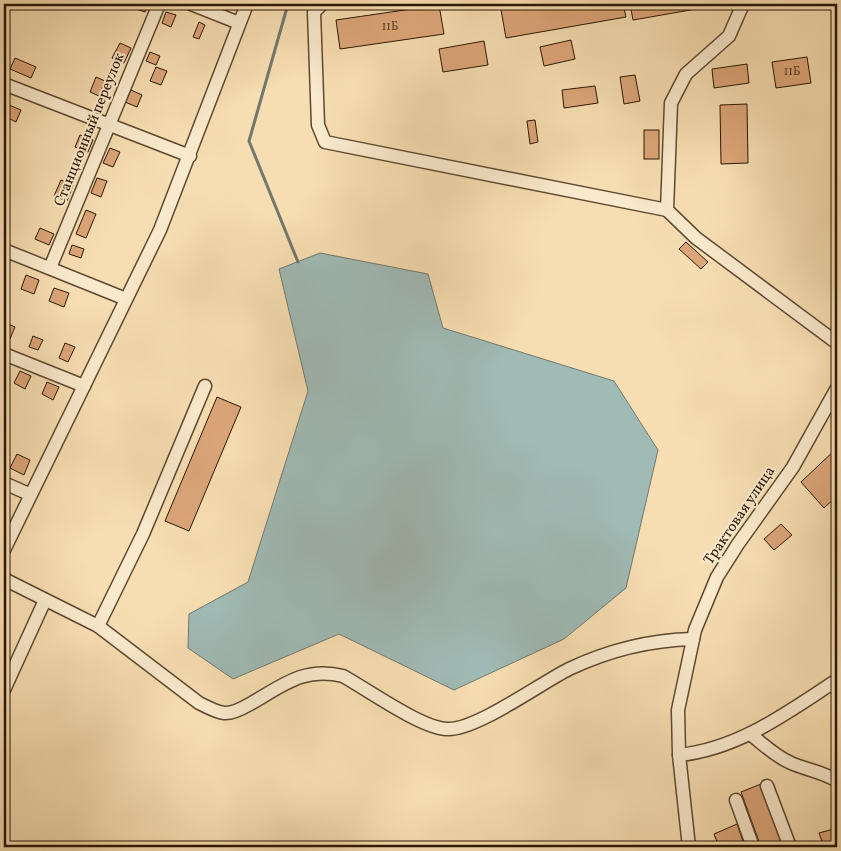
<svg xmlns="http://www.w3.org/2000/svg" width="841" height="851" viewBox="0 0 841 851" font-family="Vollkorn,serif">
<style>
.water{fill:#a0bab5;stroke:#71796e}
.lines{fill:none;stroke-linecap:round;stroke-linejoin:round}
.stream{stroke:#71796e;stroke-width:3}
.building{fill:#dca679;stroke:#2b1703}
.minor-casing{stroke:#5e492f;stroke-width:15}
.minor{stroke:#faeacd;stroke-width:12}
.labels{text-anchor:middle;dominant-baseline:central;stroke-width:4;stroke-linejoin:round;paint-order:stroke}
.number-label{font-size:12px;fill:#573b20}
.street-label{font-size:15px;fill:#2b1703;stroke:#faeacd}
</style>
<rect width="100%" height="100%" fill="#f7deb2"/>
<filter id="stains"><feTurbulence type="fractalNoise" baseFrequency=".004" numOctaves="4"/><feColorMatrix values="0 0 0 0 .2 0 0 0 0 .09 0 0 0 0 .02 0 0 0 .5 -.17"/></filter>
<radialGradient id="worn" r=".72"><stop offset=".6" stop-color="#630" stop-opacity="0"/><stop offset="1" stop-color="#630" stop-opacity=".3"/></radialGradient>
<path class="water" d="M320 253 428 274 443 328 614 381 658 450 626 588 564 639 454 690 339 634 233 679 188 648 189 614 248 582 308 391 279 269Z"/>
<g class="lines">
<path class="stream" d="M288 4 249 141 298 262"/>
</g>
<g class="building">
<path d="M137 4H148L145 12 136 9Z"/>
<path d="M500 4H623L626 17 506 38Z"/>
<path d="M630 4H725L633 20Z"/>
<path d="M439 5 444 34 340 49 336 20Z"/>
<path d="M166 12 176 15 171 27 162 23Z"/>
<path d="M199 22 205 25 199 39 193 37Z"/>
<path d="M571 40 575 59 544 66 540 47Z"/>
<path d="M484 41 488 65 443 72 439 49Z"/>
<path d="M120 43 131 48 124 63 112 58Z"/>
<path d="M150 52 160 56 156 65 146 61Z"/>
<path d="M807 57 811 83 776 88 772 62Z"/>
<path d="M15 58 36 67 31 78 10 69Z"/>
<path d="M747 64 749 83 714 88 712 69Z"/>
<path d="M156 67 167 71 161 85 150 81Z"/>
<path d="M635 75 640 101 624 104 620 77Z"/>
<path d="M96 77 105 81 99 96 90 92Z"/>
<path d="M595 86 598 103 564 108 562 90Z"/>
<path d="M131 90 142 95 137 107 125 102Z"/>
<path d="M4 103 21 110 16 122 4 116Z"/>
<path d="M747 104 748 163 721 164 720 105Z"/>
<path d="M535 120 538 142 530 144 527 121Z"/>
<rect x="644" y="130" width="15" height="29"/>
<path d="M80 135 93 140 88 152 75 147Z"/>
<path d="M110 148 120 152 113 167 103 163Z"/>
<path d="M97 178 107 181 101 197 91 193Z"/>
<path d="M61 180 73 185 67 201 54 196Z"/>
<path d="M86 210 96 214 86 238 76 234Z"/>
<path d="M40 228 54 234 49 245 35 239Z"/>
<path d="M686 242 708 262 701 269 679 249Z"/>
<path d="M72 245 84 249 81 258 69 254Z"/>
<path d="M26 275 39 280 34 294 21 289Z"/>
<path d="M54 288 69 293 64 307 49 301Z"/>
<path d="M6 323 15 327 10 339 4 337Z"/>
<path d="M33 336 43 340 38 350 29 347Z"/>
<path d="M65 343 75 347 68 362 59 358Z"/>
<path d="M20 371 31 376 25 389 14 383Z"/>
<path d="M47 382 59 387 53 400 42 394Z"/>
<path d="M217 397 241 407 189 531 165 521Z"/>
<path d="M837 448V496L824 508 801 482Z"/>
<path d="M17 454 30 460 24 475 10 468Z"/>
<path d="M781 524 792 535 774 550 764 539Z"/>
<path d="M761 784 783 847H761L741 792Z"/>
<path d="M737 824 745 847H719L714 834Z"/>
<path d="M837 828V847H824L819 833Z"/>
</g>
<g class="lines">
<defs>
<g id="minor">
<path d="M191 4 239 23"/>
<path d="M322 4 314 12 318 125 325 142 667 210"/>
<path d="M743 4 729 36 686 74 671 103 667 210 696 238 837 343"/>
<path d="M4 84 190 156"/>
<path d="M4 250 126 299"/>
<path d="M50 268 159 4"/>
<path d="M4 354 84 386"/>
<path d="M4 483 29 494"/>
<path d="M4 550 160 230 247 4"/>
<path d="M4 579 98 626 143 534 205 386"/>
<path d="M98 626 199 703C207 707 216 712 224 713 232 714 243 708 250 704 282 686 304 666 343 676 368 690 421 728 447 729 475 731 541 683 569 669 607 651 651 640 693 639"/>
<path d="M4 690 45 600"/>
<path d="M750 734C762 743 775 756 789 762 805 770 822 771 837 781"/>
<path d="M679 755C739 749 788 712 837 680"/>
<path d="M767 786 790 847"/>
<path d="M736 800 753 847"/>
<path d="M689 847 679 755 678 710 695 630 717 577 738 544 793 467 837 388"/>
</g>
</defs>
<use href="#minor" class="minor-casing"/>
<use href="#minor" class="minor"/>
</g>
<g class="labels">
<g class="number-label">
<text x="390" y="27">11Б</text>
<text x="792" y="72">11Б</text>
</g>
<g class="street-label">
<text transform="translate(90 130) rotate(-68)">Станционный переулок</text>
<text transform="translate(740 516) rotate(-56)">Трактовая улица</text>
</g>
</g>
<rect width="841" height="851" fill="none" stroke="#f7deb2" stroke-width="20"/>
<rect x="5" y="5" width="831" height="841" fill="none" stroke="#2b1703" stroke-width="2.5"/>
<rect x="10" y="10" width="821" height="831" fill="none" stroke="#2b1703"/>
<rect width="100%" height="100%" filter="url(#stains)"/>
<rect width="100%" height="100%" fill="url(#worn)"/>
</svg>
